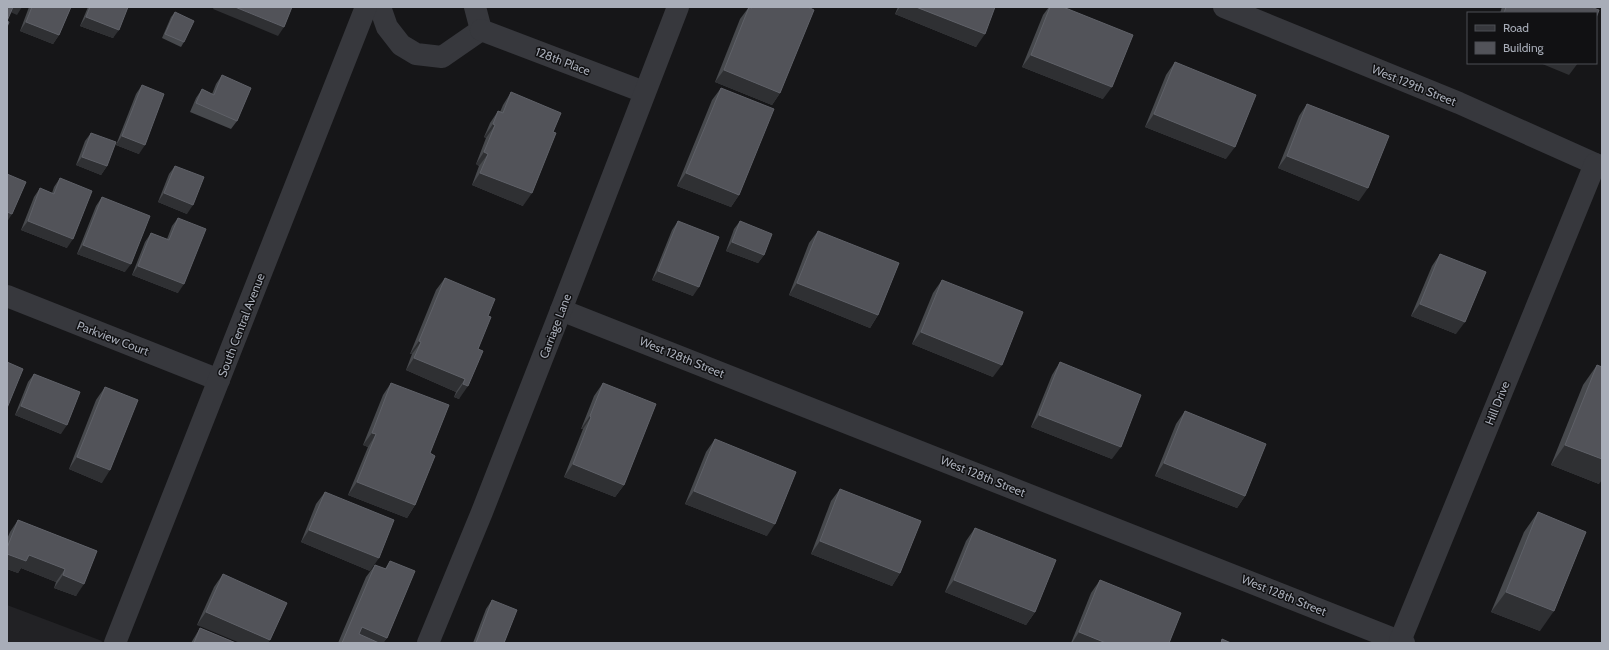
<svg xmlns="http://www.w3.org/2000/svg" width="1609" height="650" viewBox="0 0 1609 650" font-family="Cabin,sans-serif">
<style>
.built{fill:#222225}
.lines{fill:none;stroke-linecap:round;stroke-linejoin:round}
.minor{stroke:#37383d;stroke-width:22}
.wall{fill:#47494d}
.shaded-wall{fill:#2f3033}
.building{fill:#525359;stroke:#5f6168}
.labels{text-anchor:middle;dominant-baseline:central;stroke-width:3;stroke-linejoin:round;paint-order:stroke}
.street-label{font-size:12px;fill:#a8adb8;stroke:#111113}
</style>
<rect width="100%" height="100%" fill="#161618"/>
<path class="built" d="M7 605 102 641 101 643H7Z"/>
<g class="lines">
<g class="minor">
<path d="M380 7 387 27 401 45 416 54 442 57 481 30"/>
<path d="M475 7 481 30"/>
<path d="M1224 7 1459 103 1602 167"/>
<path d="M481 30 644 92"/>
<path d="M7 296 219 380"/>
<path d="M561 310 1404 643"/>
<path d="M1400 641 1595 164"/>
<path d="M115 643 366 7"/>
<path d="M428 643 482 512 558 318 678 7"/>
</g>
</g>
<g class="wall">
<path d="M29 7H71L59 35 53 44 20 31Z"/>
<path d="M88 7H128L113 38 80 26Z"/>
<path d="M749 7H808L780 93 772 105 715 82 740 19Z"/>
<path d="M898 7H995L976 47 895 14Z"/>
<path d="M1049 7H1063L1103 99 1022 67 1043 15Z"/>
<path d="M1502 7H1591L1596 13H1500Z"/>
<path d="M175 12 184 42 181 47 162 38 171 17Z"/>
<path d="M1175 62 1226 159 1145 127 1166 75Z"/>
<path d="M222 75 237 121 231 129 190 112 196 98 202 89 212 94 216 84Z"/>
<path d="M142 85 139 154 116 145 136 94Z"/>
<path d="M721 88 739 195 731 207 677 186 712 100Z"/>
<path d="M511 92 523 206 472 185 479 166 476 164 486 138 484 137 490 123 498 111 500 112 503 105Z"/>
<path d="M1307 104 1359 201 1278 168 1299 116Z"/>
<path d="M91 133 107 166 101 175 76 165 85 141Z"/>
<path d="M175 166 187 214 158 202 169 174Z"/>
<path d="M60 178 67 248 21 230 34 197 40 188 52 193 54 187Z"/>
<path d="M102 197 125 272 77 254 96 206Z"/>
<path d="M178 218V293L132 275 145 242 151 233 167 239 172 226Z"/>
<path d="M678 221 693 296 652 280 672 230Z"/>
<path d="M740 221 764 255 758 263 726 251 734 229Z"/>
<path d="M818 231 878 315 870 328 789 295 809 243Z"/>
<path d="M1440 254 1456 334 1411 316 1432 266Z"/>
<path d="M445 278 488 316 478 349 459 399 454 397 456 392 406 370 412 354H410L436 290Z"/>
<path d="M942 280 993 377 912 344 933 293Z"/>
<path d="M1060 362 1112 459 1031 427 1052 375Z"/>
<path d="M1597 365 1599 484 1551 465 1583 385Z"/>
<path d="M34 374 61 434 15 415 28 382Z"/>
<path d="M391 383 430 453 415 505 407 518 348 495 368 447 363 445 383 395Z"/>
<path d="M603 383 624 485 615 497 564 477 583 429H581L594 396Z"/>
<path d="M105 387 102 483 69 469 96 400Z"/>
<path d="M1185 411 1245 496 1237 508 1155 476 1176 424Z"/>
<path d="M715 439 767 536 685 504 706 452Z"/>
<path d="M840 489 900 573 892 586 811 554 831 501Z"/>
<path d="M325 492 370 571 301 542 316 504Z"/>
<path d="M1538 512 1540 631 1491 612 1524 532Z"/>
<path d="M18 520 97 551 76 596 54 588 56 582 21 568 18 573 7 569V539L10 532Z"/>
<path d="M975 528 1035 612 1026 625 945 592 966 541Z"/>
<path d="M390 561 387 638 383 643H338L366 577 375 565 385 569Z"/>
<path d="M223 574 270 640 197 625 214 587Z"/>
<path d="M1100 580 1169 643H1071L1091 593Z"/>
<path d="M492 600 504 643H473L486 609Z"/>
<path d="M200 628 236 643H191Z"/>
</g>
<g class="shaded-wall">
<path d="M11 7H22L17 15 8 11Z"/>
<path d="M214 7H235L284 27 278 36 213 9Z"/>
<path d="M900 7H916L985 34 976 47 895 14Z"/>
<path d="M86 17 119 30 113 38 80 26Z"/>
<path d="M26 22 59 35 53 44 20 31Z"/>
<path d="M1031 55 1112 87 1103 99 1022 67Z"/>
<path d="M1540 63H1578L1569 75Z"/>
<path d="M724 70 780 93 772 105 715 82Z"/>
<path d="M1154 114 1235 147 1226 159 1145 127Z"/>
<path d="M493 124 495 125 486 138 484 137Z"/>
<path d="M122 136 145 145 139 154 116 145Z"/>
<path d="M484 152 488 154 479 166 476 164Z"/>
<path d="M1287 156 1368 188 1359 201 1278 168Z"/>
<path d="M82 157 107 166 101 175 76 165Z"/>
<path d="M480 173 532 193 523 206 472 185Z"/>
<path d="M686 173 739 195 731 207 677 186Z"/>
<path d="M164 193 193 205 187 214 158 202Z"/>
<path d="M7 212 12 214 7 222Z"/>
<path d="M28 221 73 239 67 248 21 230Z"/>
<path d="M732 242 764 255 758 263 726 251Z"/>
<path d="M83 245 131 264 125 272 77 254Z"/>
<path d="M138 266 184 284 178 293 132 275Z"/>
<path d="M658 271 699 287 693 296 652 280Z"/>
<path d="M797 283 878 315 870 328 789 295Z"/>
<path d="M1420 304 1465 322 1456 334 1411 316Z"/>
<path d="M921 332 1002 365 993 377 912 344Z"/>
<path d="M419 341 421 342 412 354H410Z"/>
<path d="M414 358 465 379 456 392 406 370Z"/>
<path d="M463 384 468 386 459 399 454 397Z"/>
<path d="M21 406 67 425 61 434 15 415Z"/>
<path d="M1039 415 1121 447 1112 459 1031 427Z"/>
<path d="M590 416 591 417 583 429H581Z"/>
<path d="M372 433 376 434 368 447 363 445Z"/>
<path d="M1565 445 1602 459V480L1599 484 1551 465Z"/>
<path d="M77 457 110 470 102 483 69 469Z"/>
<path d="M1164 463 1245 496 1237 508 1155 476Z"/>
<path d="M573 464 624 485 615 497 564 477Z"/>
<path d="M357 482 415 505 407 518 348 495Z"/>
<path d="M694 491 775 524 767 536 685 504Z"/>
<path d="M309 530 379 558 370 571 301 542Z"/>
<path d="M820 541 900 573 892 586 811 554Z"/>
<path d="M7 554 29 555 65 569 56 582 21 568 18 573 7 569Z"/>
<path d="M63 575 84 584 76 596 54 588Z"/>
<path d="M954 580 1035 612 1026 625 945 592Z"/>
<path d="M1506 592 1554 611 1540 631 1491 612Z"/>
<path d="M206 612 270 640 268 643H240L197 625Z"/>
<path d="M362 627 387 638 383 643H361L353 640Z"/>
<path d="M1079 632 1106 643H1072Z"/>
</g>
<g class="building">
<path d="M7 7H13L7 21 9 22 7 27Z"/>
<path d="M32 7H71L59 35 26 22Z"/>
<path d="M90 7H128L119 30 86 17Z"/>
<path d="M235 7H292L284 27Z"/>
<path d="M749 7 752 8 753 7H808L814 10 780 93 724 70Z"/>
<path d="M916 7H995L985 34Z"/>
<path d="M1050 7H1063L1133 35 1112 87 1031 55Z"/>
<path d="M1506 7H1591L1599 10 1596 18V13H1504Z"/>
<path d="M175 12 194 21 184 42 165 34Z"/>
<path d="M1175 62 1256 95 1235 147 1154 114Z"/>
<path d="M222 75 251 88 237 121 196 103 202 89 214 95Z"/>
<path d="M142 85 164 94 145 145 122 136Z"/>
<path d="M721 88 774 109 739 195 686 173Z"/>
<path d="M511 92 561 113 553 132 556 133 532 193 480 173 488 154 484 152 495 125 493 124 498 111 503 113Z"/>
<path d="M1307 104 1389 136 1368 188 1287 156Z"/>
<path d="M91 133 116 142 107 166 82 157Z"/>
<path d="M175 166 204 177 193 205 164 193Z"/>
<path d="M7 174 26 182 12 214 7 212Z"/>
<path d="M60 178 92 191 73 239 28 221 40 188 54 194Z"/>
<path d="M102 197 150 216 131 264 83 245Z"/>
<path d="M178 218 206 229 184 284 138 266 151 233 169 240Z"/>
<path d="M678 221 719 237 699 287 658 271Z"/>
<path d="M740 221 772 234 764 255 732 242Z"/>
<path d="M818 231 899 263 878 315 797 283Z"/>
<path d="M1440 254 1486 272 1465 322 1420 304Z"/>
<path d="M445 278 495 299 488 316 491 317 478 349 483 351 468 386 463 384 465 379 414 358 421 342 419 341Z"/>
<path d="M942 280 1023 312 1002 365 921 332Z"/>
<path d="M7 362 23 369 7 408Z"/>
<path d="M1060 362 1141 395 1121 447 1039 415Z"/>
<path d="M1597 365 1602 367V459L1565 445Z"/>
<path d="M34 374 80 392 67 425 21 406Z"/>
<path d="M391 383 449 405 430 453 435 456 415 505 357 482 376 434 372 433Z"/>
<path d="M603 383 656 404 624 485 573 464 591 417 590 416Z"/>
<path d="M105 387 138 400 110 470 77 457Z"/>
<path d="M1185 411 1266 444 1245 496 1164 463Z"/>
<path d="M715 439 796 472 775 524 694 491Z"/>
<path d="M840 489 921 521 900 573 820 541Z"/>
<path d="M325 492 394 520 379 558 309 530Z"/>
<path d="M1538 512 1586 532 1554 611 1506 592Z"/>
<path d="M18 520 97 551 84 584 63 575 65 569 29 555 26 561 7 554V548Z"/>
<path d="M975 528 1056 560 1035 612 954 580Z"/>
<path d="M390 561 415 571 387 638 362 627 359 634 379 643H342L375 565 386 569Z"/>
<path d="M223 574 287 603 270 640 206 612Z"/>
<path d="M1100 580 1181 613 1169 643H1106L1079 632Z"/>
<path d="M492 600 517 610 504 643H476Z"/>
<path d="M200 628 236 643H194Z"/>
<path d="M1222 639 1231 643H1221Z"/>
</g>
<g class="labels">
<g class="street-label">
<text transform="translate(563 61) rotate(21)">128th Place</text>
<text transform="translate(1414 85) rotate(22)">West 129th Street</text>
<text transform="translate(241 325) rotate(-69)">South Central Avenue</text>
<text transform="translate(555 326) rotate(-69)">Carriage Lane</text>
<text transform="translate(113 338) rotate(21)">Parkview Court</text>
<text transform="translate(682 357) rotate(22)">West 128th Street</text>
<text transform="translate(1497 403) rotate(-68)">Hill Drive</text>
<text transform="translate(983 476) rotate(22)">West 128th Street</text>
<text transform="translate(1284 595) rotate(22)">West 128th Street</text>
</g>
</g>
<rect width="1609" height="650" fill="none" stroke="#a8adb8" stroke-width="16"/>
<rect x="1467" y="12" width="130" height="52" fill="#111113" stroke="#4d4f55"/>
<rect x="1475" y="25" width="20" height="6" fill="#37383d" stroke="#4d4f55"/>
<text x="1503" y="32" font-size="12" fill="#a8adb8">Road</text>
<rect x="1475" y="42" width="20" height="12" fill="#525359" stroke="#4d4f55"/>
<text x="1503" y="52" font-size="12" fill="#a8adb8">Building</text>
</svg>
